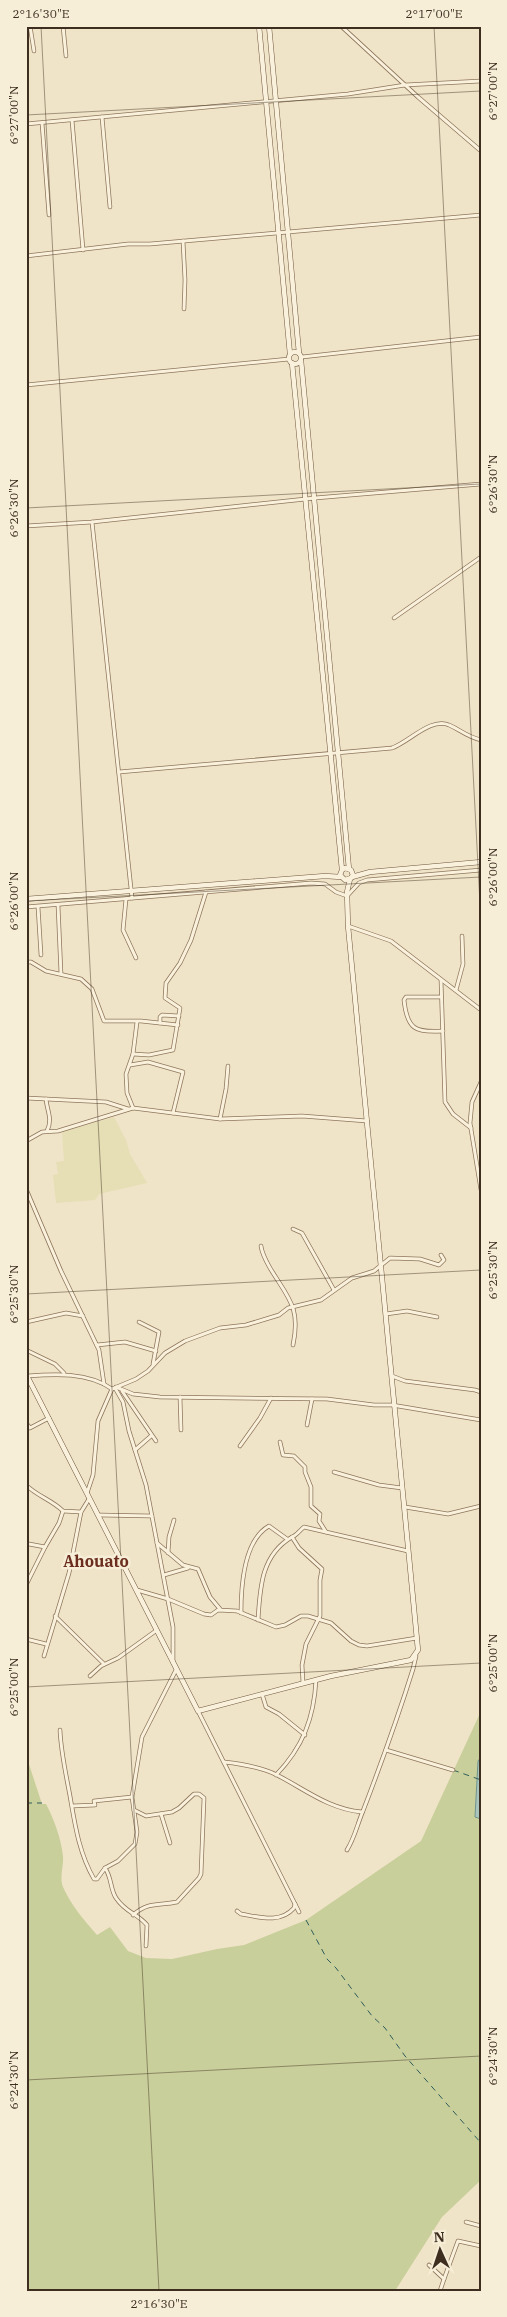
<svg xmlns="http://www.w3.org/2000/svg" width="507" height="2317" viewBox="0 0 507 2317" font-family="'IBM Plex Serif',serif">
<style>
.farmland{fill:#e6deb5}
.green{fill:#c9cf9b}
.water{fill:#a9c4bc;stroke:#6f938a}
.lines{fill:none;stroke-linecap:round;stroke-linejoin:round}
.ferry{stroke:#2f5d5a;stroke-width:1;stroke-dasharray:6 5;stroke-linecap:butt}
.street-casing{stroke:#8d765c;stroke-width:4.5}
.secondary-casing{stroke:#6f573f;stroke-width:5.5}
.street{stroke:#faf1dc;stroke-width:3}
.secondary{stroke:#faf1dc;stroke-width:4.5}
.ticks{fill:none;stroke:#3d2e20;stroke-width:1;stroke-opacity:0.45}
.labels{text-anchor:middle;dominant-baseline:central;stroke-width:5;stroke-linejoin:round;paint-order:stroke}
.quarter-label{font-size:16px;font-weight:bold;fill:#6b2e1e;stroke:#f7eed8}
.neatline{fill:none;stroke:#3d2e20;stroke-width:2}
.ticks-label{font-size:12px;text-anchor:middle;fill:#3d2e20}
</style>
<rect width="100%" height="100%" fill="#f0e4c8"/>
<path class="farmland" d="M114 1117 126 1140 130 1154 147 1183 99 1194 95 1200 56 1203 53 1175 58 1174 56 1162 64 1161 62 1132Z"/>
<path class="green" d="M481 1711V1757L478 1761 475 1816 481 1819V2180L442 2217 395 2291H26V1755L42 1804H46C54 1819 61 1838 63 1856 64 1866 59 1877 63 1887 71 1905 84 1920 97 1935L110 1927 128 1951 146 1958 172 1959 217 1949 244 1945 306 1920 421 1841Z"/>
<path class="water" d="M481 1757V1819L475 1817 478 1761Z"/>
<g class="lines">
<g class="ferry">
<path d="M453 1770 481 1780"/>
<path d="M26 1803H42"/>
<path d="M306 1920 327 1959 336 1968 372 2016 385 2028 405 2056 481 2143"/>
</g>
<defs>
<g id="street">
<path d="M30 26 34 51"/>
<path d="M63 26 66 56"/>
<path d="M341 26 418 97 481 151"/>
<path d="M102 117 110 207"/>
<path d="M72 120 83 250"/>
<path d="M42 123 49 215"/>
<path d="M26 124 348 94 405 85 481 81"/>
<path d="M183 241 185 280 184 309"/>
<path d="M26 256 128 244H150L481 215"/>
<path d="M302 357 481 337"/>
<path d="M26 385 289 359"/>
<path d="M92 522 132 898"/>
<path d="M26 526 92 522 315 498 481 484"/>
<path d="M394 618 481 557"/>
<path d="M119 772 392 748C409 742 431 717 449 725 461 730 465 736 481 740"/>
<path d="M126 899 123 930 136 958"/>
<path d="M58 905 61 974"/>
<path d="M26 907 311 883 325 884 336 892 347 896 359 883 367 880 481 870"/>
<path d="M38 907 41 955"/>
<path d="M348 926 391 941 481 1010"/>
<path d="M26 962H31L46 971 81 979 92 989 104 1021H141L178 1025"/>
<path d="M441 980 445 1102 453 1114 471 1128"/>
<path d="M456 990 463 964 462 936"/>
<path d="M441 997H406L404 1000C407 1029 415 1033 443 1031"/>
<path d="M160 1023V1017L162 1015 179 1016"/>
<path d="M133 1054 149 1055 173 1050 180 1008 165 998 166 983 180 963 191 940 206 892"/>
<path d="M130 1065 148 1062 183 1072 173 1113"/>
<path d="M481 1082 472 1102 470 1123 481 1190"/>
<path d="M26 1098 106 1102 128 1109"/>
<path d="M46 1099C47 1111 53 1119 47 1131"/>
<path d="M133 1108 127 1093 126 1074 133 1054 137 1022"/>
<path d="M220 1119 226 1089 228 1066"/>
<path d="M26 1141 42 1132 58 1131 133 1108 220 1119 302 1116 367 1121"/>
<path d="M26 1189 61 1271 99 1350 104 1384"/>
<path d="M293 1229 302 1233 334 1290"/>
<path d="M261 1246C262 1254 266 1261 270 1268 288 1298 301 1307 293 1345"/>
<path d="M386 1314 407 1311 437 1317"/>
<path d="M26 1322 66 1313 83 1316"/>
<path d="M139 1322 159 1332 153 1364"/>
<path d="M97 1345 125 1342 156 1351"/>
<path d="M26 1350 55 1364 64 1373"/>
<path d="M27 1376C55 1374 88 1372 112 1389L98 1421 93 1475 87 1493"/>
<path d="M392 1376 405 1381 475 1390 481 1392"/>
<path d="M116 1387 133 1394 160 1397 327 1399 374 1405H392L481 1420"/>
<path d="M115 1388 123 1402 129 1431 146 1485 173 1627V1663"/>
<path d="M112 1389 136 1379 148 1371 165 1353 185 1341 220 1328 246 1325 279 1315 288 1308 321 1300 352 1278 374 1271 390 1258 420 1259 439 1265 444 1260 441 1255"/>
<path d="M122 1391 156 1441"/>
<path d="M180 1397 181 1430"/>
<path d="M26 1423 30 1428 49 1418"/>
<path d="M307 1425 312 1399"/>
<path d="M280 1442 283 1455 294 1456 305 1467V1472L311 1487V1506L320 1514 319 1521 326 1532"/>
<path d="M240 1446 260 1418 271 1398"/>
<path d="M135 1450 151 1436"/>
<path d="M334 1472 379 1485 402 1488"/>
<path d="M26 1485C37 1496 52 1500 63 1511L81 1512"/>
<path d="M405 1507 448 1514 481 1506"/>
<path d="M99 1515 152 1516"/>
<path d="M292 1537 299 1548 322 1569 320 1580V1616L306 1644 302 1665 303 1683"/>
<path d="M157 1543 183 1565 198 1569 210 1597 220 1609"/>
<path d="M26 1545 29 1544 45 1547"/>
<path d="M168 1553 169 1537 174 1520"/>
<path d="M164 1575 188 1568"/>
<path d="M26 1585 45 1547 59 1523 63 1511"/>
<path d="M137 1590 168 1599 204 1614 211 1615 218 1610 237 1611 276 1627 285 1625 301 1616H308L331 1623 351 1641 359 1645 367 1646 417 1638"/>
<path d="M241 1613C241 1587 244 1540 269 1526L287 1539"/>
<path d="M55 1616 104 1664"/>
<path d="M258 1620C260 1588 261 1555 292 1537 297 1535 300 1530 304 1527L408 1551"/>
<path d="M26 1639 46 1644"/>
<path d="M44 1656 69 1573 81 1512 89 1499"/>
<path d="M90 1676 101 1666 118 1658 157 1630"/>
<path d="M262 1694 266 1707 279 1714 305 1735"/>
<path d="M198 1711 299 1912"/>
<path d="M60 1730C61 1753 66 1774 70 1796 75 1825 79 1853 94 1879H97L105 1868 118 1861 135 1844 137 1832 132 1797 142 1737 176 1670"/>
<path d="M386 1750 453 1770"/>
<path d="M224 1762C242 1764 261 1767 277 1775 306 1790 329 1809 362 1812"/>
<path d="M276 1775C303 1747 314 1718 316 1680"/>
<path d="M72 1806 95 1805 94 1801 132 1797"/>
<path d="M161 1814 170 1843"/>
<path d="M347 1850C355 1837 357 1825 363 1811 381 1764 398 1717 413 1669L416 1656"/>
<path d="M105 1868C112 1878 110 1889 116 1898 126 1913 137 1913 147 1925L146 1946"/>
<path d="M237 1911 241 1914C259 1917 280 1924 294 1908L295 1904"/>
<path d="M133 1915C149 1901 159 1906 177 1902L199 1878 201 1874 204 1798 199 1794H194L179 1808 172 1812 146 1816 134 1810"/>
<path d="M466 2222 481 2226"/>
<path d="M429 2265 444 2279 440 2291"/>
<path d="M444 2279 458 2241 481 2246"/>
</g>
<g id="secondary">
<path d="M259 26 290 354"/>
<path d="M269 26 299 353"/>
<circle cx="295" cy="358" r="6"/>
<path d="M301 360 349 869"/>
<path d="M292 363 342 870 340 875 345 880 351 878 353 875 351 870 345 868 342 870"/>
<path d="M352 877 370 872 481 862"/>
<path d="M26 899 325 876 341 877"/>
<path d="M26 1374 198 1711 331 1676 411 1660 418 1650 348 926 347 892 350 879"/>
</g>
</defs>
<use href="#street" class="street-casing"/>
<use href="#secondary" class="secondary-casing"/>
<use href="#street" class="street"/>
<use href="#secondary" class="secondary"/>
</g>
<path class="ticks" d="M41 26 159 2291M434 26 481 923M26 115 481 91M26 508 481 484M26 901 481 877M26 1294 481 1270M26 1687 481 1663M26 2080 481 2056"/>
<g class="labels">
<g class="quarter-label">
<text x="96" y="1561">Ahouato</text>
</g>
</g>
<rect width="507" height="2317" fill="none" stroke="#f7eed8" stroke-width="55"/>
<g transform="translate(440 2250) rotate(357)" stroke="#f7eed8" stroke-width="4" paint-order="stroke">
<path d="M0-4L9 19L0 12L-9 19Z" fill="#3d2e20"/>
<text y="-8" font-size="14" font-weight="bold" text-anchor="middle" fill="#3d2e20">N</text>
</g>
<rect x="28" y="28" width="452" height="2262" class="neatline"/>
<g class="ticks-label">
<text x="41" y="18">2°16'30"E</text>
<text x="434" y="18">2°17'00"E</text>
<text transform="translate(493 91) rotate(-90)" y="4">6°27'00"N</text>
<text transform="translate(14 115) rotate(-90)" y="4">6°27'00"N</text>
<text transform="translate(493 484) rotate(-90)" y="4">6°26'30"N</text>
<text transform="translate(14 508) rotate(-90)" y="4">6°26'30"N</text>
<text transform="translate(493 877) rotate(-90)" y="4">6°26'00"N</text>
<text transform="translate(14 901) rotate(-90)" y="4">6°26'00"N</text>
<text transform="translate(493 1270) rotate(-90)" y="4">6°25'30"N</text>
<text transform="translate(14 1294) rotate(-90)" y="4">6°25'30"N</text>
<text transform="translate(493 1663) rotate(-90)" y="4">6°25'00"N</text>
<text transform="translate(14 1687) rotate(-90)" y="4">6°25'00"N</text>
<text transform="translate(493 2056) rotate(-90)" y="4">6°24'30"N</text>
<text transform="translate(14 2080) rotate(-90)" y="4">6°24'30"N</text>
<text x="159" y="2308">2°16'30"E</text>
</g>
</svg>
